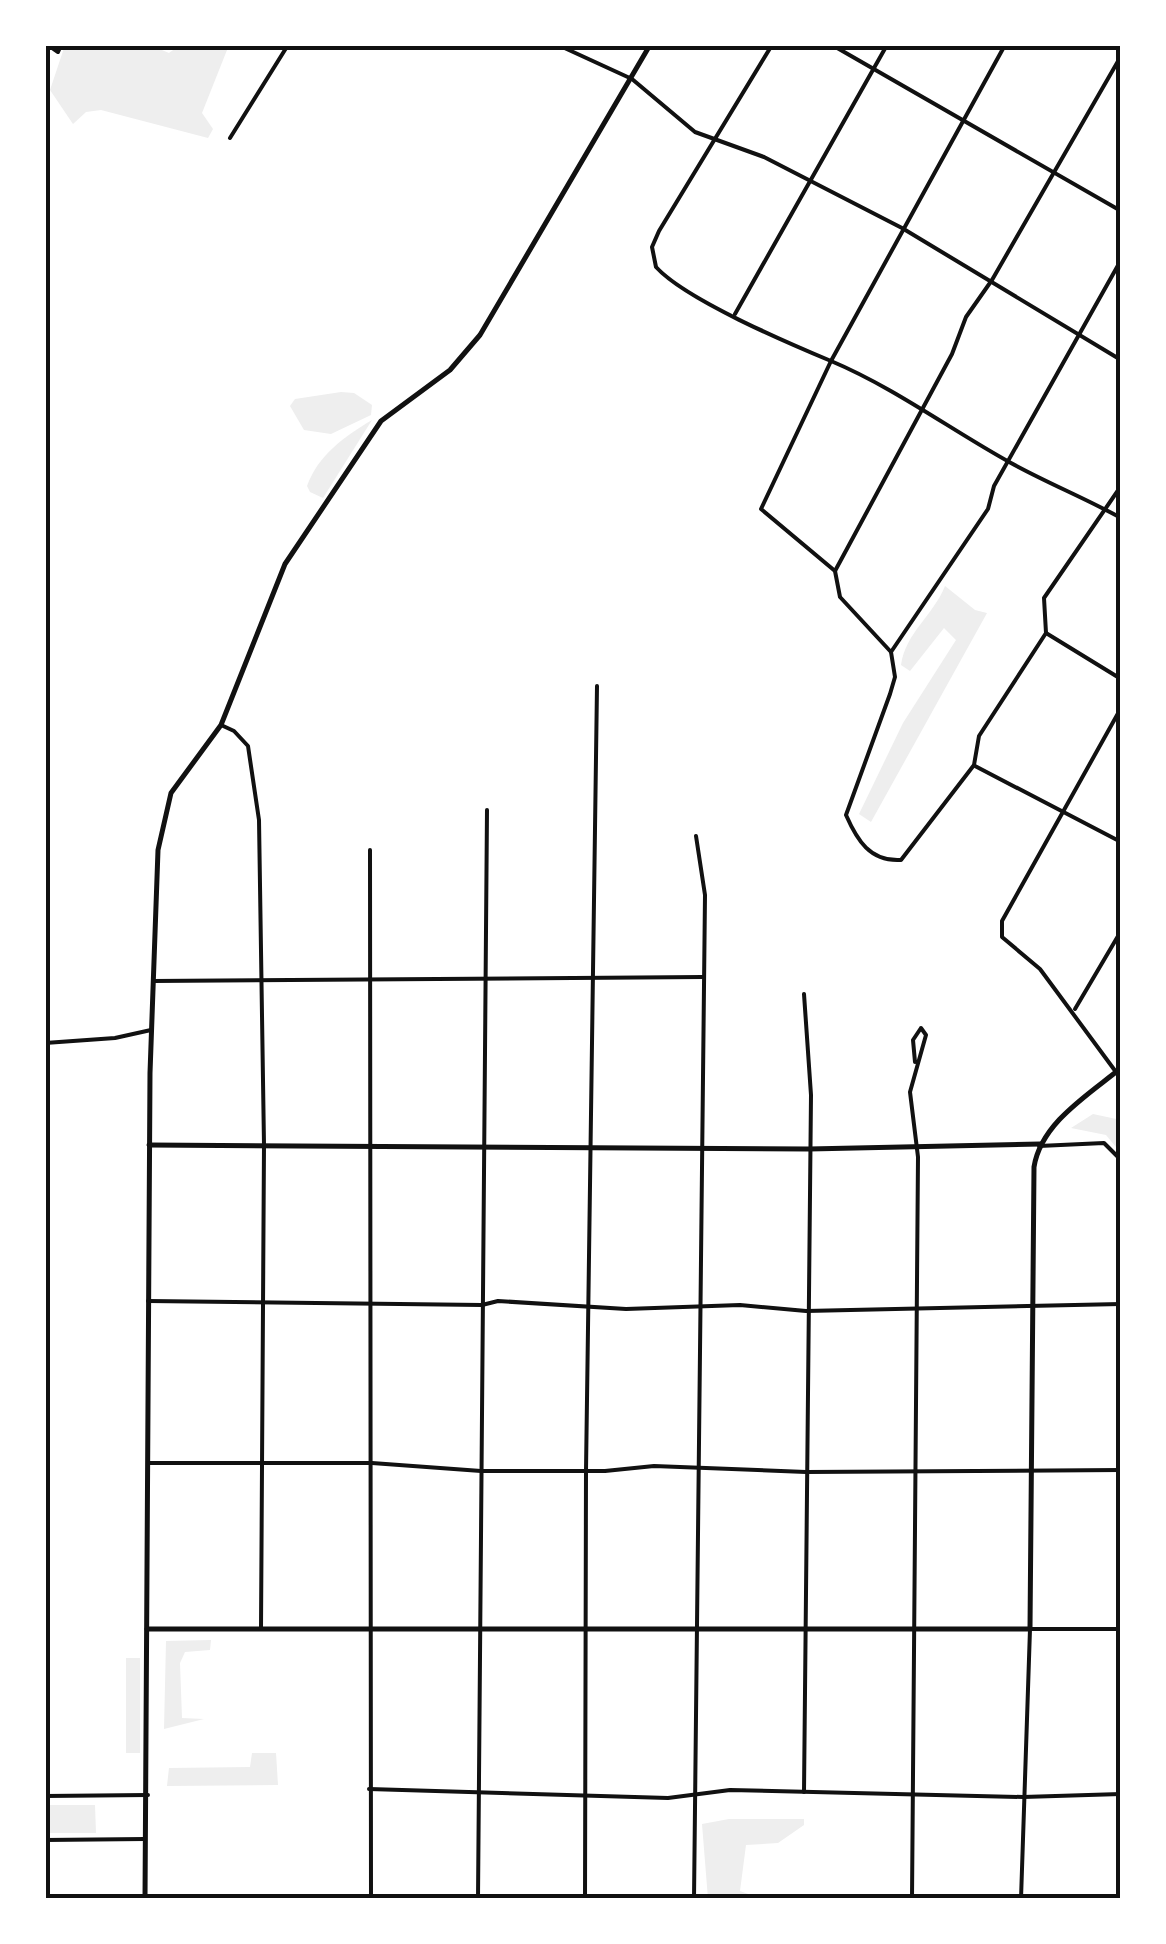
<svg xmlns="http://www.w3.org/2000/svg" width="1166" height="1944" viewBox="0 0 1166 1944" font-family="Manrope,sans-serif">
<style>
.green{fill:#eee}
.lines{fill:none;stroke-linecap:round;stroke-linejoin:round}
.minor{stroke:#111;stroke-width:4}
.tertiary{stroke:#111;stroke-width:5}
.neatline{fill:none;stroke:#111;stroke-width:4}
</style>
<rect width="100%" height="100%" fill="#fff"/>
<g class="green">
<path d="M65 45H150L169 53 180 45H229L202 113 213 129 208 138 101 110 86 112 73 124 50 90Z"/>
<path d="M341 392 354 393 372 405 371 415 331 434 304 430 290 406 295 399Z"/>
<path d="M372 420 323 498 310 492 307 486C318 455 345 436 372 420Z"/>
<path d="M945 586 975 610 987 613 871 822 859 814 903 723 956 640 944 628 910 671 901 665C906 632 933 616 945 586Z"/>
<path d="M1093 1114 1121 1120V1153L1106 1135 1071 1128Z"/>
<path d="M211 1640 210 1650 185 1652 180 1663 182 1718 204 1719 164 1729 166 1641Z"/>
<rect x="126" y="1658" width="14" height="95"/>
<path d="M252 1753H276L278 1785 167 1786 169 1768 250 1767Z"/>
<path d="M45 1805H95L96 1833H45Z"/>
<path d="M729 1819H804V1825L778 1843 746 1845 740 1891 762 1899H708L702 1824Z"/>
</g>
<g class="lines">
<g class="minor">
<path d="M48 45 58 52 61 45"/>
<path d="M558 45 632 79 695 132 764 157 902 228 1121 360"/>
<path d="M772 45 659 231 652 247 656 267C686 300 788 343 831 361 895 388 951 430 1011 463 1047 483 1085 498 1121 518"/>
<path d="M832 45 1121 211"/>
<path d="M230 138 288 45"/>
<path d="M1121 260 994 486 988 509 891 652 895 677 890 694 846 815C857 840 870 862 901 860L974 765 979 736 1046 633 1044 598 1121 486"/>
<path d="M735 314 887 45"/>
<path d="M835 571 952 354 966 317 992 280 1121 56"/>
<path d="M1046 633 1121 679"/>
<path d="M891 652 840 597 835 571 761 509 831 361 1005 45"/>
<path d="M221 725 234 731 248 746 259 820 264 1145 261 1629"/>
<path d="M975 766 1121 842"/>
<path d="M370 850 371 1899"/>
<path d="M153 981 703 977"/>
<path d="M1075 1009 1121 931"/>
<path d="M45 1043 115 1038 151 1030"/>
<path d="M1116 1072 1040 969 1002 937V921L1121 708"/>
<path d="M1039 1146 1104 1143 1121 1160"/>
<path d="M148 1301 482 1305 498 1301 626 1309 740 1305 806 1311 1121 1304"/>
<path d="M148 1463H372L481 1471H605L654 1466 806 1472 1121 1470"/>
<path d="M369 1789 668 1798 730 1790 1023 1797 1121 1794"/>
<path d="M804 1792 811 1095 804 994"/>
<path d="M45 1796 148 1795"/>
<path d="M45 1840 145 1839"/>
<path d="M478 1899 487 810"/>
<path d="M585 1899 586 1471 597 686"/>
<path d="M694 1899 705 895 696 836"/>
<path d="M912 1899 918 1157 910 1092 926 1035 921 1028 913 1040 915 1062"/>
<path d="M1021 1899 1030 1629H1121"/>
</g>
<g class="tertiary">
<path d="M149 1145 809 1149 1040 1144"/>
<path d="M147 1629H1030L1034 1167C1041 1123 1088 1095 1121 1068"/>
<path d="M145 1899 150 1073 158 850 171 793 221 725 285 564 381 421 450 370 480 335 650 45"/>
</g>
</g>
<rect width="1166" height="1944" fill="none" stroke="#ffffff" stroke-width="95"/>
<rect x="48" y="48" width="1070" height="1848" class="neatline"/>
</svg>
